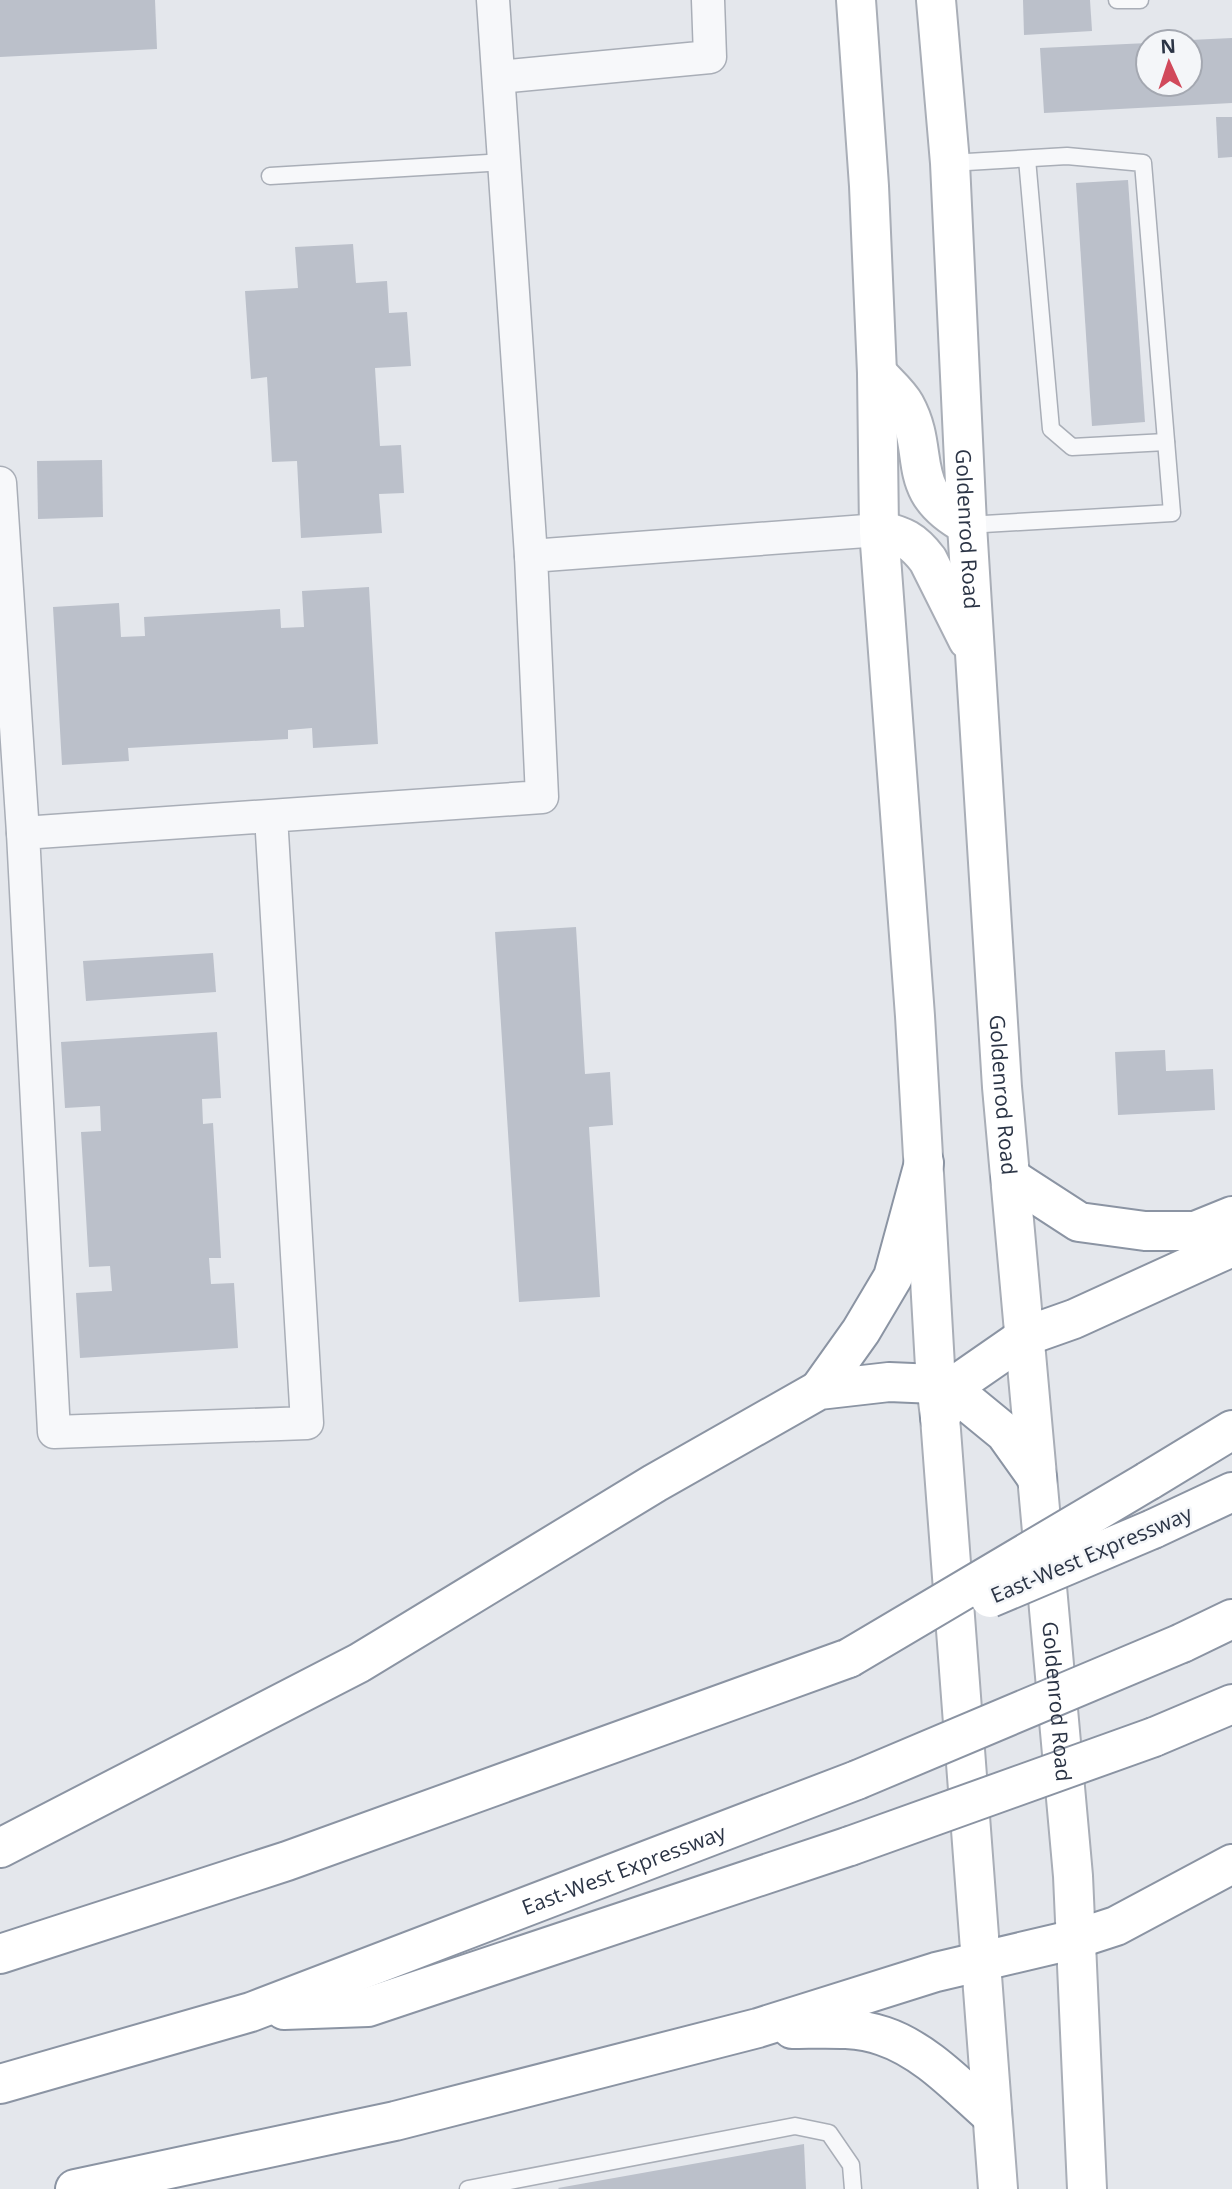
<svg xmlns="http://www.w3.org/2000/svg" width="1232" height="2189" viewBox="0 0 1232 2189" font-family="'Open Sans',sans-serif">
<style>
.building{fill:#bbc0ca}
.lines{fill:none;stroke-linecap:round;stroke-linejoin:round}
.service-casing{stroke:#a9aeb7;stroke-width:19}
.minor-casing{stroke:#a9aeb7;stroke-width:35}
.secondary-casing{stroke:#a9aeb7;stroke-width:42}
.motorway-casing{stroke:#8b94a3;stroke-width:42}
.service{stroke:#f7f8fa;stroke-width:16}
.minor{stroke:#f7f8fa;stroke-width:32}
.secondary{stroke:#fff;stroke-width:38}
.motorway{stroke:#fff;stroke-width:38}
.motorway-bridge-casing{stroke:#8b94a3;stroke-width:42;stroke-linecap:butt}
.motorway-bridge{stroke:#fff;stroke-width:38}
.labels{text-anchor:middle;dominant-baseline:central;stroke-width:5;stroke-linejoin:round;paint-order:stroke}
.street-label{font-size:21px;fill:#2b3445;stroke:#f4f6f9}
</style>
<rect width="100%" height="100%" fill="#e4e7ec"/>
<g class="building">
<path d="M0 0H155L157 49 0 57Z"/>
<path d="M1023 0H1090L1092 31 1024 35Z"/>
<path d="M1232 38V103L1044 113 1040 48 1148 43V84H1190V40Z"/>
<path d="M1216 117H1232V157L1218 158Z"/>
<path d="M1128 180 1145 422 1092 426 1076 183Z"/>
<path d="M353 244 356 283 387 281 389 313 407 312 411 366 375 368 380 446 401 445 404 493 379 494 382 533 301 538 297 461 272 462 267 377 251 379 245 291 298 288 295 247Z"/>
<path d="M102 460 103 517 38 519 37 461Z"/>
<path d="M369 587 378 744 313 748 312 728 288 730V739L128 748 129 761 62 765 53 607 119 603 121 637 145 636 144 617 280 609 281 628 304 627 302 591Z"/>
<path d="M576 927 585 1074 610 1072 613 1125 589 1127 600 1297 519 1302 495 932Z"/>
<path d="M213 953 216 992 86 1001 83 961Z"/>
<path d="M217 1032 221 1098 202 1099 203 1124 213 1123 221 1258H209L211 1284 234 1283 238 1348 80 1358 76 1293 112 1291 110 1266 89 1267 81 1132 101 1131 100 1106 65 1108 61 1042Z"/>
<path d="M1165 1050 1166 1071 1213 1069 1215 1110 1118 1115 1115 1052Z"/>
<path d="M804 2144 806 2189H559L558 2188Z"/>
</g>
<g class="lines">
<defs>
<g id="service">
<path d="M1117 0H1140"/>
<path d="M1027 159 1051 429 1072 447 1166 442"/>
<path d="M950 163 1067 156 1143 163 1172 513 967 525"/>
<path d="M270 176 505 162"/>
<path d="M468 2189 795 2126 829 2133 851 2165 853 2189"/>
</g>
<g id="minor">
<path d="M493 0 531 556"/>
<path d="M499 77 710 57 708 0"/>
<path d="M0 483 23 833"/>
<path d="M271 816 307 1423 54 1432 23 833 542 797 531 556 879 530"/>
</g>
<g id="secondary">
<path d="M856 0 869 186 877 373 879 530 915 1016 936 1384 940 1417 998 2189"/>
<path id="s1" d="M936 0 950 163 967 525 1002 1087 1073 1876 1087 2189"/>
<path d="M877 373C886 383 899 394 905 405 932 454 902 490 967 525"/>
<path d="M879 530C903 536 913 540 928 560L968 640"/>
</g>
<g id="motorway">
<path d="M1011 1178 1079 1222 1145 1231H1195L1232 1216"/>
<path d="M819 1390 861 1331 893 1277 924 1163"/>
<path d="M940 1417 964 1379 1026 1336 1074 1319 1232 1247"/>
<path d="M1148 1481 1232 1430"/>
<path d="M1153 1529 1232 1492"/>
<path d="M1182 1643 1232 1619"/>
<path d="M1154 1737 1232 1704"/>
<path d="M0 1848 359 1663 655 1483 819 1390 889 1382 936 1384 955 1392 1005 1433 1037 1478"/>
<path d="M0 1954 287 1861 849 1658"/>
<path d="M284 2010 368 2007 850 1846"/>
<path d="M792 2029C821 2029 855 2026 883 2036 925 2050 958 2086 991 2115"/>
<path id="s2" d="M0 2084 251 2012 857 1780"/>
<path d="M75 2189 395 2121 758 2028 936 1972 1076 1939 1116 1926 1232 1864"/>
</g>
</defs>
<use href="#service" class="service-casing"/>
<use href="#minor" class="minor-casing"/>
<use href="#secondary" class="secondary-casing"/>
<use href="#motorway" class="motorway-casing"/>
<use href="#service" class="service"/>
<use href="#minor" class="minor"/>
<use href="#secondary" class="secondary"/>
<use href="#motorway" class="motorway"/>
<defs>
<g id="motorway-bridge">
<path d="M990 1598 1153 1529"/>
<path d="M849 1658 1148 1481"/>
<path d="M857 1780 1182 1643"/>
<path d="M850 1846 1154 1737"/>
</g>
</defs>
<use href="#motorway-bridge" class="motorway-bridge-casing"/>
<use href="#motorway-bridge" class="motorway-bridge"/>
</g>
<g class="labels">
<g class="street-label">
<text stroke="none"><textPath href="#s1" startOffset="530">Goldenrod Road</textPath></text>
<text stroke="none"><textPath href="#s1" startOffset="1097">Goldenrod Road</textPath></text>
<text transform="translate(1091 1554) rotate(-23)">East-West Expressway</text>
<text stroke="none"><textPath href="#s1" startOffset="1706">Goldenrod Road</textPath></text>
<text stroke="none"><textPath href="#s2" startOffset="660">East-West Expressway</textPath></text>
</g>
</g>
<g transform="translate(1169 63) rotate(357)"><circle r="33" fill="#f4f6f9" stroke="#a4a8b1" stroke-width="2"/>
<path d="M0-5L12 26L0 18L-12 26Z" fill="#d1495b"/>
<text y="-10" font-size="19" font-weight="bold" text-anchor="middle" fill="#2b3445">N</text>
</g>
</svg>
